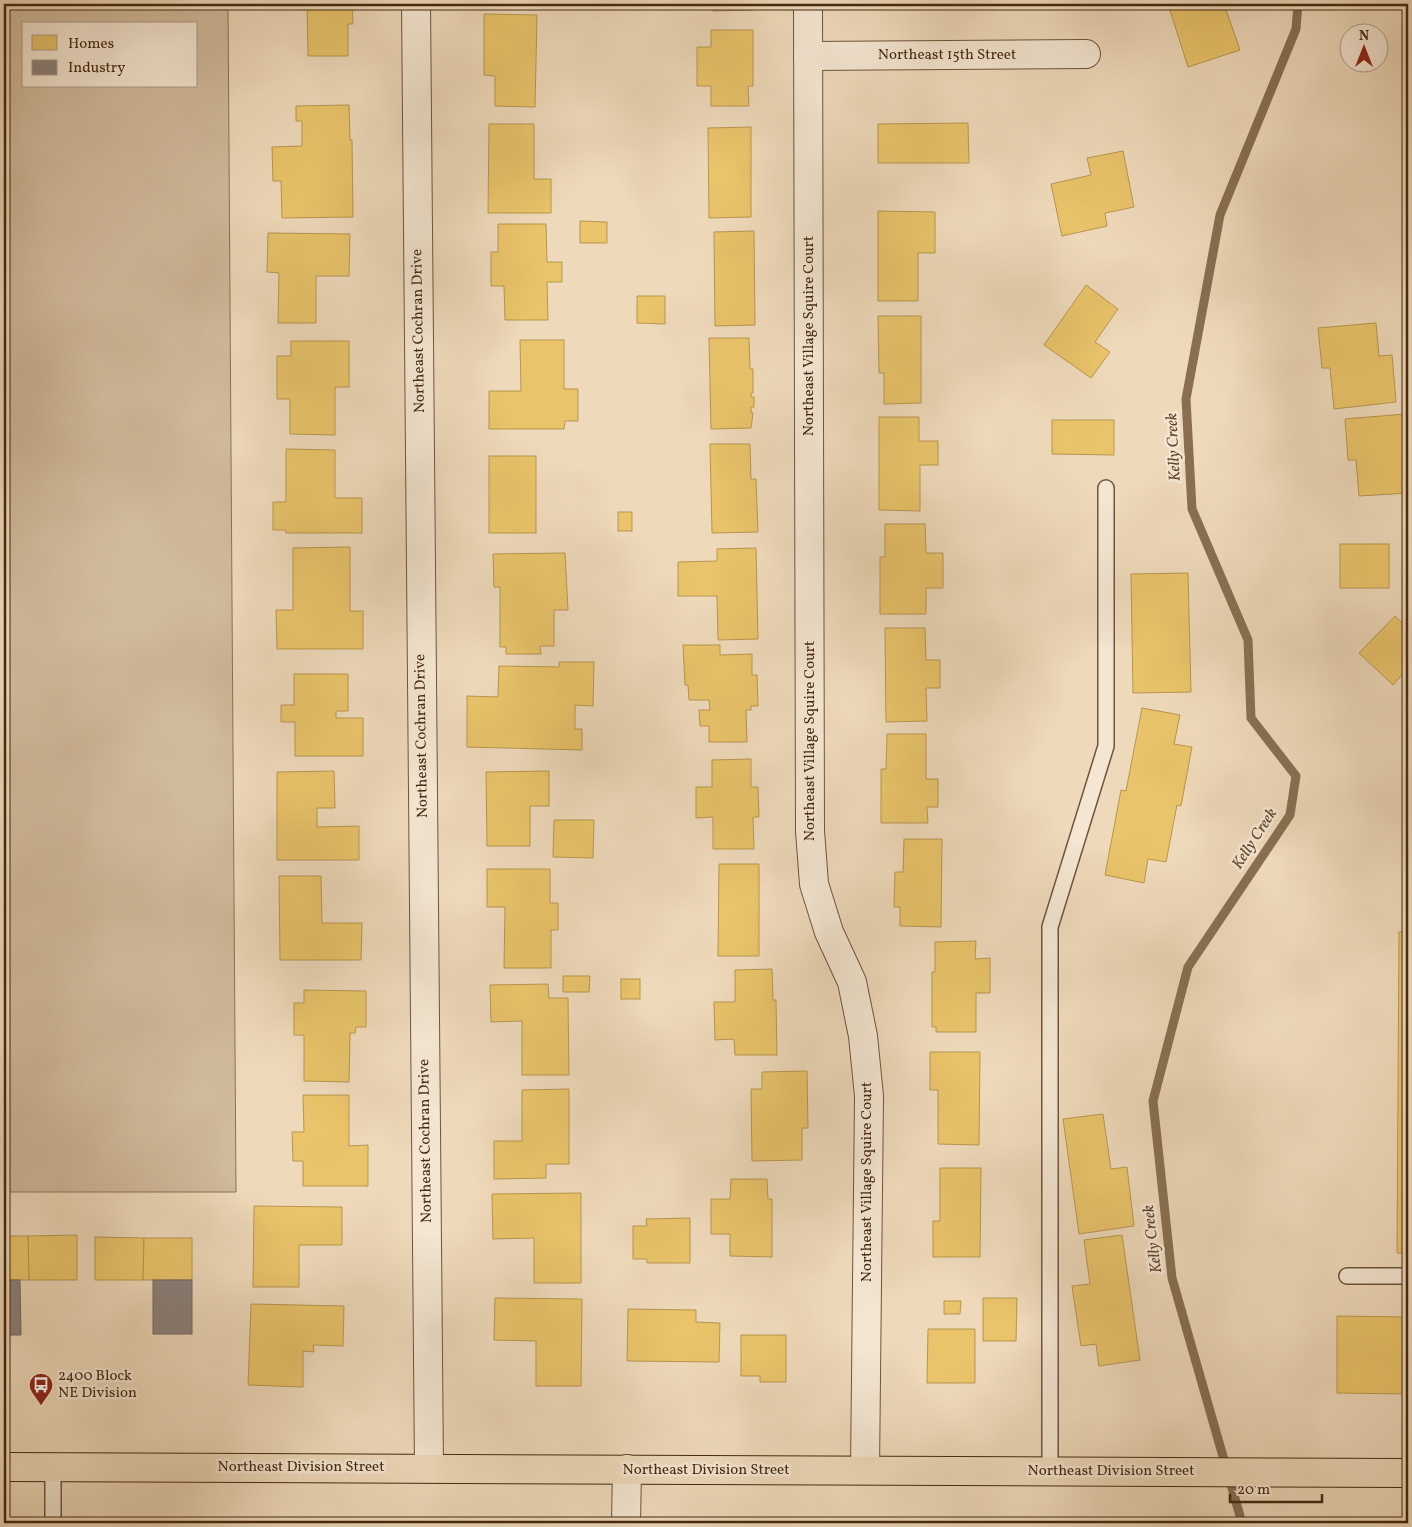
<svg xmlns="http://www.w3.org/2000/svg" width="1412" height="1527" viewBox="0 0 1412 1527" font-family="Vollkorn,serif">
<style>
.green{fill:#d1bb9d;stroke:#8b7256;fill-rule:evenodd}
.homes{fill:#e9c46a;stroke:#b8964f}
.industry{fill:#8a817c;stroke:#75675c}
.lines{fill:none;stroke-linecap:round;stroke-linejoin:round}
.stream{stroke:#886f53;stroke-width:9}
.lane-casing{stroke:#6f553a;stroke-width:18}
.street-casing{stroke:#6f553a;stroke-width:30}
.primary-casing{stroke:#452910;stroke-width:30}
.lane{stroke:#f4e6d2;stroke-width:15}
.street{stroke:#f4e6d2;stroke-width:28}
.primary{stroke:#eed9ba;stroke-width:28}
.labels{text-anchor:middle;dominant-baseline:central;stroke-width:5;stroke-linejoin:round;paint-order:stroke}
.street-label{font-size:15px;fill:#452910;stroke:#f4e6d2}
.poi-label{font-size:15px;fill:#452910;stroke:#f4e6d2;text-anchor:start}
.water-label{font-size:16px;font-style:italic;fill:#61462c;stroke:#f4e6d2}
</style>
<rect width="100%" height="100%" fill="#eed9ba"/>
<filter id="stains"><feTurbulence type="fractalNoise" baseFrequency=".004" numOctaves="4"/><feColorMatrix values="0 0 0 0 .2 0 0 0 0 .09 0 0 0 0 .02 0 0 0 .5 -.17"/></filter>
<radialGradient id="worn" r=".72"><stop offset=".6" stop-color="#630" stop-opacity="0"/><stop offset="1" stop-color="#630" stop-opacity=".3"/></radialGradient>
<path class="green" d="M4 4H228L236 1192H4ZM24 24H196V86H24Z"/>
<g class="homes">
<path d="M307 4H352L353 24H348V56H308Z"/>
<path d="M713 4H753V10L713 11Z"/>
<path d="M1168 4H1224L1240 50 1188 67Z"/>
<path d="M484 14 537 15 535 107 495 106V76L484 75Z"/>
<path d="M711 30H753V86H748L749 106H711V86H697V47H711Z"/>
<path d="M349 105 350 140H352L353 217 282 218 281 181H273L272 147 302 146V121H296V106Z"/>
<path d="M968 123 969 163H878V124Z"/>
<path d="M489 124H534V179H551V213H488Z"/>
<path d="M751 127V217L709 218 708 128Z"/>
<path d="M1123 151 1134 207 1105 213 1107 226 1062 236 1051 184 1091 175 1087 158Z"/>
<path d="M878 211 935 212V253H918V301H878Z"/>
<path d="M580 221 607 222V243H580Z"/>
<path d="M498 224H546L547 262H562V282H547L548 320H505L504 286H491V252H498Z"/>
<path d="M754 231 755 325 715 326 714 232Z"/>
<path d="M268 233 350 234 349 276H316V323H278L279 273 267 272Z"/>
<path d="M1086 285 1118 309 1095 342 1110 352 1091 378 1044 345Z"/>
<path d="M637 296H665V324L637 323Z"/>
<path d="M878 316H921V403L884 404V373H879Z"/>
<path d="M1376 323 1379 356 1392 355 1396 402 1334 409 1330 368H1322L1318 328Z"/>
<path d="M709 338H749L750 369H753V393H751V397H754V407H751V413H753L751 428 711 429Z"/>
<path d="M520 340H564V389H578V421H565L564 429H489V391H521Z"/>
<path d="M291 341H349V387H335V435L290 434V399H277V356H291Z"/>
<path d="M1405 414 1408 451V493L1359 496 1356 460H1348L1345 419Z"/>
<path d="M879 417H919V441H938V465H920V511L879 510Z"/>
<path d="M1052 420H1114V455L1052 454Z"/>
<path d="M710 444H750L751 479H756L758 532 712 533Z"/>
<path d="M286 449 335 450V498H362V533H286V530H273V502H286Z"/>
<rect x="489" y="456" width="47" height="77"/>
<rect x="618" y="512" width="14" height="19"/>
<path d="M885 524H925L926 553H943V588H926V614H880V557H885Z"/>
<rect x="1340" y="544" width="49" height="44"/>
<path d="M350 547V611H363V649H277L276 610H293V548Z"/>
<path d="M756 548 758 639 718 640 717 596H678V562L717 561V549Z"/>
<path d="M565 553 568 610H554V646H540L541 654H506V647H500V587H494L493 554Z"/>
<path d="M1188 573 1191 692 1133 693 1131 574Z"/>
<path d="M1395 616 1408 629V670L1407 669 1393 685 1359 653Z"/>
<path d="M885 628H925L926 660H940V688H926L927 721 886 722Z"/>
<path d="M683 645H720V655L752 654V675H757L758 706H751V710H746L747 742H709V726H700L699 710H710L709 700H689L688 685H685Z"/>
<path d="M559 662H594L593 706 575 705V729H582V750L467 747V696L498 697 499 666 559 667Z"/>
<path d="M294 674H348V711H336V718H363V756H295V722H281V705H294Z"/>
<path d="M1142 708 1180 715 1174 744 1192 747 1181 806 1177 805 1166 862 1148 859 1144 883 1105 875 1121 790 1126 791Z"/>
<path d="M887 734H926V779H938V807H927L928 823H881V769H886Z"/>
<path d="M751 759V787H758L759 817H753L754 849H713V817L696 818V787H712V760Z"/>
<path d="M334 771 335 808H317V827L359 826V860H277V772Z"/>
<path d="M549 771V806H530V846H487L486 772Z"/>
<path d="M554 820H594L593 858 553 857Z"/>
<path d="M904 839H942L941 927 900 926V907H894L895 872H903Z"/>
<path d="M719 864H759V956H718Z"/>
<path d="M487 869H550V903H558V930H551V968H504L505 907H487Z"/>
<path d="M279 876H321L322 923H362L361 960H280Z"/>
<path d="M1399 932H1408V1253H1397Z"/>
<path d="M976 941 975 959 990 958V993H976V1032H936V1027H932V972H935V942Z"/>
<path d="M772 969 773 1000H776L777 1055H735L734 1039 715 1040 714 1002H735V970Z"/>
<path d="M563 976H590L589 992H563Z"/>
<rect x="621" y="979" width="19" height="20"/>
<path d="M548 984 549 998H568L569 1075H522V1021L491 1022 490 985Z"/>
<path d="M304 990 366 991V1027H356L355 1033H350L349 1082 304 1081V1035H294V1003H304Z"/>
<path d="M930 1052H980L979 1145 938 1144V1090H930Z"/>
<path d="M807 1071 808 1128H802V1160L752 1161 751 1089H762V1072Z"/>
<path d="M569 1089V1164H546V1178L494 1179V1141H522V1090Z"/>
<path d="M303 1095H349V1146L368 1145V1186H303V1161H293L292 1132H304Z"/>
<path d="M1103 1114 1111 1169 1127 1167 1134 1226 1079 1234 1063 1119Z"/>
<path d="M940 1168H981L980 1257H933V1221H940Z"/>
<path d="M731 1179H767L768 1199H772V1257L730 1256V1234H711V1199H730Z"/>
<path d="M581 1193V1283H534V1238L493 1239 492 1194Z"/>
<path d="M254 1206 342 1207V1245H299V1287H253Z"/>
<path d="M690 1218V1263H647V1259H633V1226H647L646 1219Z"/>
<path d="M77 1235V1280H29L28 1236Z"/>
<path d="M1122 1235 1140 1360 1099 1366 1096 1344 1081 1346 1072 1286 1090 1284 1084 1240Z"/>
<path d="M4 1236H28L29 1280H4Z"/>
<path d="M95 1237 144 1238 143 1280H95Z"/>
<path d="M144 1238H192V1280H143Z"/>
<path d="M495 1298 582 1299 581 1386H536V1341L494 1340Z"/>
<path d="M983 1298H1017L1016 1341H983Z"/>
<path d="M944 1301H961L960 1314H944Z"/>
<path d="M251 1304 344 1306 343 1346 313 1345 314 1352 303 1351V1387L248 1385Z"/>
<path d="M628 1309 696 1310V1322L720 1323 719 1362 627 1361Z"/>
<path d="M1337 1316 1408 1317V1394L1337 1393Z"/>
<path d="M928 1329H975V1383H927Z"/>
<path d="M741 1335H786V1382H760V1376H741Z"/>
</g>
<g class="industry">
<path d="M4 1280H20L21 1335H4Z"/>
<rect x="153" y="1280" width="39" height="54"/>
</g>
<g class="lines">
<path class="stream" d="M1242 1523 1172 1278 1153 1101 1188 967 1290 815 1296 776 1251 718 1248 640 1192 509 1186 399 1220 215 1296 29 1298 4"/>
<defs>
<g id="lane">
<path d="M1347 1276H1408"/>
<path d="M53 1467V1523"/>
<path d="M1050 1471V927L1106 746V488"/>
</g>
<g id="street">
<path d="M416 4 429 1468"/>
<path d="M808 4 810 831 814 884 829 932 852 982 863 1036 869 1096 865 1470"/>
<path d="M808 56 1086 54"/>
<path d="M626 1523 627 1469"/>
</g>
<path id="primary" d="M4 1467 1408 1473"/>
</defs>
<use href="#lane" class="lane-casing"/>
<use href="#street" class="street-casing"/>
<use href="#primary" class="primary-casing"/>
<use href="#lane" class="lane"/>
<use href="#street" class="street"/>
<use href="#primary" class="primary"/>
</g>
<defs>
<symbol id="bus-pin" viewBox="-11 -11 22 30"><path d="M0 17L-7.5 6A9.5 9.5 0 1 1 7.5 6Z" fill="#8f2418" stroke="#f4e6d2"/><path d="M-5-6H5V4H4V6H2V4H-2V6H-4V4H-5ZM-3.5-4V0h7V-4ZM-3.5 1.2v1.5H-2V1.2ZM2 1.2v1.5H3.5V1.2Z" fill="#fff"/></symbol>
</defs>
<g fill-rule="evenodd">
<use href="#bus-pin" x="27" y="1371" width="28" height="38"/>
</g>
<g class="labels">
<g class="street-label">
<text x="947" y="55">Northeast 15th Street</text>
<text transform="translate(419 331) rotate(-91)">Northeast Cochran Drive</text>
<text transform="translate(809 336) rotate(-90)">Northeast Village Squire Court</text>
<text transform="translate(422 736) rotate(-91)">Northeast Cochran Drive</text>
<text transform="translate(810 741) rotate(-90)">Northeast Village Squire Court</text>
<text transform="translate(426 1141) rotate(-91)">Northeast Cochran Drive</text>
<text transform="translate(867 1182) rotate(-90)">Northeast Village Squire Court</text>
<text x="301" y="1467">Northeast Division Street</text>
<text x="706" y="1470">Northeast Division Street</text>
<text x="1111" y="1471">Northeast Division Street</text>
</g>
<g class="poi-label">
<text x="58" y="1376">2400 Block<tspan x="58" dy="17">NE Division</tspan></text>
</g>
<g class="water-label">
<text transform="translate(1174 447) rotate(-93)">Kelly Creek</text>
<text transform="translate(1255 839) rotate(-57)">Kelly Creek</text>
<text transform="translate(1153 1239) rotate(-97)">Kelly Creek</text>
</g>
</g>
<rect width="1412" height="1527" fill="none" stroke="#eed9ba" stroke-width="20"/>
<rect x="5" y="5" width="1402" height="1517" fill="none" stroke="#452910" stroke-width="2.5"/>
<rect x="10" y="10" width="1392" height="1507" fill="none" stroke="#452910"/>
<rect x="22" y="22" width="175" height="65" fill="#f4e6d2" stroke="#ae9a84"/>
<rect x="32" y="35" width="25" height="15" fill="#e9c46a" stroke="#ae9a84"/>
<text x="68" y="48" font-size="15" fill="#452910">Homes</text>
<rect x="32" y="60" width="25" height="15" fill="#8a817c" stroke="#ae9a84"/>
<text x="68" y="72" font-size="15" fill="#452910">Industry</text>
<g transform="translate(1364 48)"><circle r="24" fill="#f4e6d2" stroke="#ae9a84"/>
<path d="M0-4L9 19L0 12L-9 19Z" fill="#8f2418"/>
<text y="-8" font-size="14" font-weight="bold" text-anchor="middle" fill="#452910">N</text>
</g>
<path d="M1230 1494v8h92v-8" fill="none" stroke="#452910" stroke-width="2.5"/>
<text x="1237" y="1494" font-size="15" fill="#452910" stroke="#f4e6d2" stroke-width="4" paint-order="stroke">20 m</text>
<rect width="100%" height="100%" filter="url(#stains)"/>
<rect width="100%" height="100%" fill="url(#worn)"/>
</svg>
